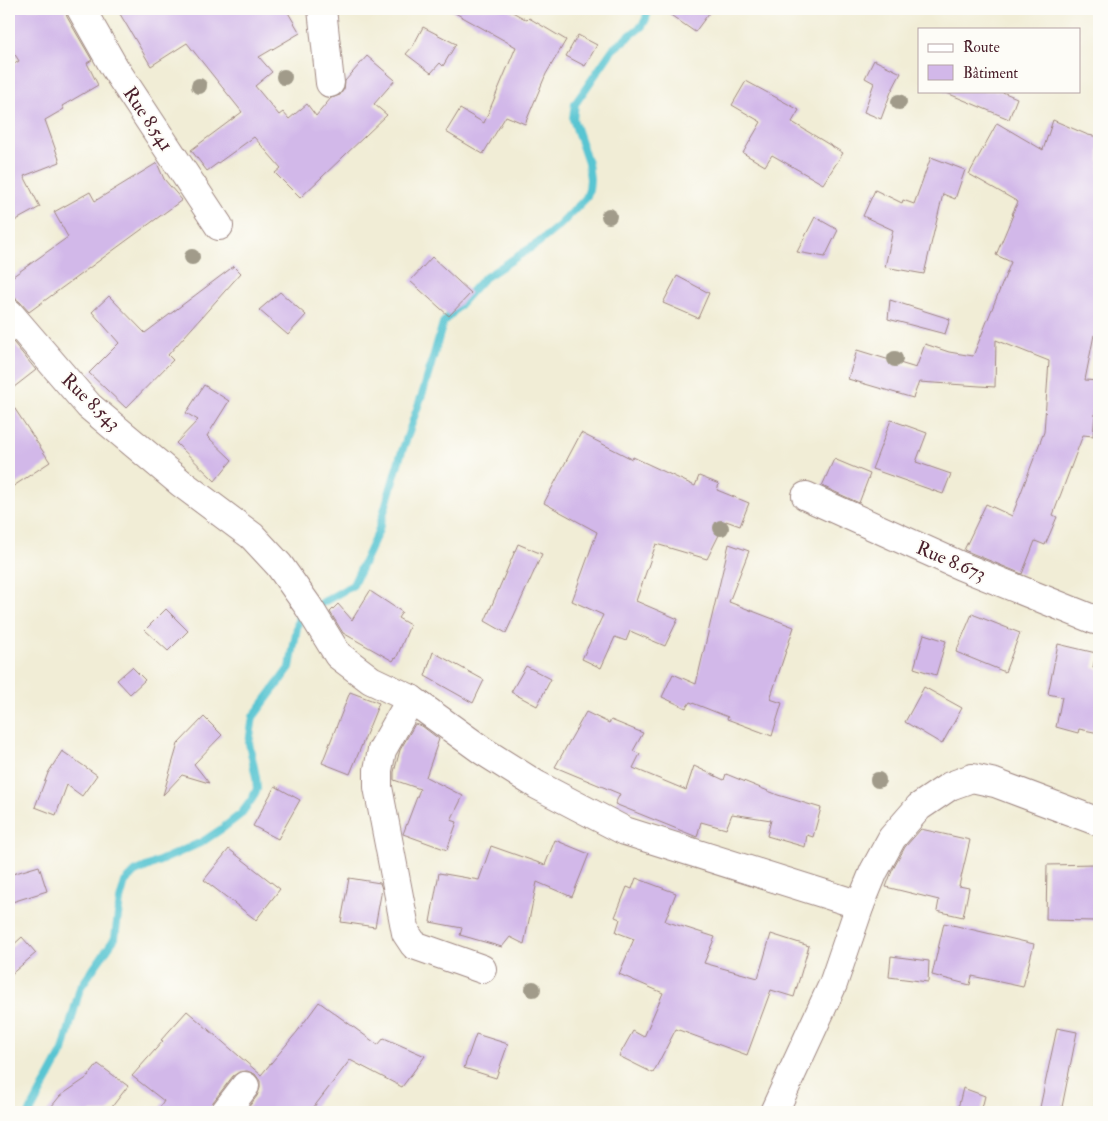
<svg xmlns="http://www.w3.org/2000/svg" width="1108" height="1121" viewBox="0 0 1108 1121" font-family="'IM FELL Double Pica',serif">
<style>
.lines{fill:none;stroke-linecap:round;stroke-linejoin:round}
.stream{stroke:#59c5d2;stroke-width:8}
.building{fill:#d2b8e9}
.minor-casing{stroke:#9e8680;stroke-width:30}
.minor{stroke:#fff;stroke-width:28}
.tree{fill:#a19b8a}
.labels{text-anchor:middle;dominant-baseline:central;stroke-width:4;stroke-linejoin:round;paint-order:stroke}
.street-label{font-size:19px;fill:#4a1f2b;stroke:#fdfcf7}
</style>
<rect width="100%" height="100%" fill="#fdfcf7"/>
<filter id="ink" filterUnits="userSpaceOnUse"><feTurbulence type="fractalNoise" baseFrequency=".02" numOctaves="2"/><feDisplacementMap in="SourceGraphic" scale="10" xChannelSelector="R" yChannelSelector="G"/><feConvolveMatrix kernelMatrix="1 2 1 2 8 2 1 2 1" color-interpolation-filters="sRGB"/></filter>
<filter id="wash" filterUnits="userSpaceOnUse"><feTurbulence type="fractalNoise" baseFrequency=".0096" numOctaves="4" result="noise"/><feDisplacementMap in="SourceGraphic" scale="20" xChannelSelector="R" yChannelSelector="G"/><feGaussianBlur stdDeviation="1.12" result="paint"/><feColorMatrix in="noise" values="0 0 0 0 0 0 0 0 0 0 0 0 0 0 0 0 0 1.4 0 .05"/><feComposite in="paint" operator="in"/></filter>
<g filter="url(#wash)">
<rect width="100%" height="100%" fill="#f1edd6"/>
<g class="lines">
<path class="stream" d="M30 1112 63 1051 80 988 115 938 120 900 125 882 135 872 202 842 223 828 241 814 252 799 257 789 256 777 249 743 253 717 290 667 299 616 353 585 378 532 400 457 424 389 443 323 483 279 538 243 560 225 586 198 589 190 590 179 588 163 573 119 575 104 613 49 642 26 646 19 648 9"/>
</g>
<g id="blocks">
<g class="building">
<path d="M9 9H65L67 17 92 60 87 63 98 85 62 106 64 109 45 120 60 162 24 176 40 207 9 224V67L19 61 9 45Z"/>
<path d="M117 9H286L300 33 259 57 272 72 255 86 279 115 283 112 289 119 307 104 316 116 331 98 340 95 344 89 345 81 367 56 395 80 374 104 387 115 300 198 275 173 281 168 254 137 207 171 191 150 242 112 187 43 151 66Z"/>
<path d="M448 9H507L527 20 529 18 566 40 546 74 525 124 506 116 483 154 446 132 460 109 484 123 516 47Z"/>
<path d="M662 9H712L695 32Z"/>
<path d="M423 27 456 44 443 66 440 63 431 73 406 54 413 46Z"/>
<path d="M578 35 597 45 585 66 566 56Z"/>
<path d="M874 60 901 73 891 92 881 119 864 112 874 83 865 78Z"/>
<path d="M746 81 799 110 792 122 843 153 823 184 772 155 765 166 743 153 761 122 732 105Z"/>
<path d="M942 91H1000L1017 98 1009 119Z"/>
<path d="M1053 120 1088 135 1099 137V336L1094 335 1085 380 1098 381 1093 436 1083 435 1053 515 1057 517 1045 545 1035 541 1022 574 964 550 986 504 1012 516 1044 432 1049 361 996 340 995 387 919 382 913 398 848 379 857 350 916 368 925 344 949 352 973 356 1011 262 996 255 1013 215 1012 214 1018 202 969 174 997 123 1043 150Z"/>
<path d="M931 157 965 170 955 199 943 194 924 274 885 267 893 230 863 216 875 190 902 203 903 200 914 204Z"/>
<path d="M157 163 164 179 182 200 29 312 20 302 15 298H9V279L68 237 54 212 90 192 95 201Z"/>
<path d="M815 217 838 230 825 257 797 252Z"/>
<path d="M432 257 471 293 449 316 410 281Z"/>
<path d="M234 266 241 273 168 355 173 360 126 408 89 373 119 343 92 312 109 296 145 333Z"/>
<path d="M677 276 709 293 698 318 663 303Z"/>
<path d="M280 292 306 315 288 335 259 310Z"/>
<path d="M890 300 950 319 945 334 888 319Z"/>
<path d="M9 337 36 370 9 391Z"/>
<path d="M204 385 229 401 207 436 232 460 215 481 176 443 198 420 186 413Z"/>
<path d="M9 400 50 462 9 489Z"/>
<path d="M891 420 927 433 916 462 951 474 943 494 872 469Z"/>
<path d="M581 433 632 459 633 457 695 486 699 476 719 484 717 490 749 503 740 526 726 521 707 559 656 544 636 601 678 619 665 646 630 631 626 641 615 637 601 668 582 659 603 615 572 601 597 532 544 503Z"/>
<path d="M834 459 870 474 859 503 822 486Z"/>
<path d="M518 544 542 554 506 633 485 621Z"/>
<path d="M729 544 749 551 729 602 794 627 770 699 782 703 772 736 727 719 728 717 690 702 686 708 662 697 673 674 696 684Z"/>
<path d="M370 591 402 612 398 618 410 625 396 659 395 658 393 661 343 633 330 612 338 604 352 620Z"/>
<path d="M166 609 188 631 168 651 145 630Z"/>
<path d="M972 614 1020 633 1005 672 956 652Z"/>
<path d="M924 634 946 641 936 675 914 668Z"/>
<path d="M1058 644 1096 653 1093 668 1099 669V733L1079 729 1078 733 1056 727 1062 697 1048 694Z"/>
<path d="M433 652 484 680 473 703 425 676Z"/>
<path d="M526 666 551 679 537 706 511 692Z"/>
<path d="M132 667 145 680 130 694 117 680Z"/>
<path d="M924 687 962 708 942 744 905 722Z"/>
<path d="M350 692 379 703 350 774 322 763Z"/>
<path d="M586 712 609 723 611 720 643 733 633 751 640 754 633 768 686 790 694 766 724 780 726 774 778 795 821 808 813 837 807 835 805 847 767 836 771 820 732 814 726 829 701 822 697 837 615 804 620 794 555 767Z"/>
<path d="M204 717 222 735 194 764 209 783 182 775 163 795 178 744Z"/>
<path d="M415 724 422 726 439 739 426 777 463 796 451 820 457 822 447 850 403 834 420 789 394 780V772L400 750Z"/>
<path d="M62 751 97 775 82 796 67 785 56 815 35 807 48 773Z"/>
<path d="M275 786 300 800 278 839 253 826Z"/>
<path d="M921 829 970 840 959 886 969 888 963 917 937 911 939 900 886 887 892 871 905 847Z"/>
<path d="M555 840 589 854 572 897 537 882 524 944 510 937 502 947 460 935 462 928 430 922 439 873 479 880 491 846 545 865Z"/>
<path d="M229 849 280 889 256 920 204 880Z"/>
<path d="M1095 864V921L1046 920 1047 865Z"/>
<path d="M39 866 47 891 9 903V875Z"/>
<path d="M349 878 380 883 382 889 375 927 341 922Z"/>
<path d="M636 878 676 893 665 921 715 937 704 963 758 978 771 934 809 946 794 997 771 990 747 1055 676 1029 653 1073 619 1056 633 1031 644 1037 663 993 619 974 634 939 616 932 620 919 615 917 627 887 632 889Z"/>
<path d="M944 923 1034 944 1023 987 972 976 970 985 932 975Z"/>
<path d="M22 937 36 953 9 976V949Z"/>
<path d="M891 956 929 961 928 982 889 977Z"/>
<path d="M319 1002 378 1045 384 1038 425 1056 402 1087 350 1060 310 1112H245L257 1096 260 1088V1081L255 1074 247 1071 239 1072 233 1076 213 1102 210 1112H157L164 1101 132 1076 163 1041 161 1040 187 1011 261 1075 297 1032Z"/>
<path d="M1057 1028 1077 1032 1061 1112H1039Z"/>
<path d="M476 1034 508 1044 496 1078 464 1068Z"/>
<path d="M98 1064 128 1086 108 1112H47L60 1096 88 1077Z"/>
<path d="M963 1088 985 1096 981 1112H957Z"/>
</g>
</g>
</g>
<g filter="url(#ink)">
<use href="#blocks" fill-opacity="0" stroke="#9e8680" stroke-width="1"/>
<g class="lines">
<defs>
<g id="minor">
<path d="M81 9 114 67 219 226"/>
<path d="M322 9 330 83"/>
<path d="M9 313 89 406 181 483 252 536 279 565 308 606 338 655 371 680 411 699 483 751 537 785 625 831 860 905 874 871 892 838 919 807 950 786 972 778 995 783 1099 822"/>
<path d="M806 496 961 566 1095 620 1099 619"/>
<path d="M411 699 382 750 378 770V787L406 933 414 945 482 969"/>
<path d="M225 1112 245 1086"/>
<path d="M774 1112 833 984 860 905"/>
</g>
</defs>
<use href="#minor" class="minor-casing"/>
<use href="#minor" class="minor"/>
</g>
<g class="tree">
<circle cx="284" cy="77" r="8"/>
<circle cx="199" cy="86" r="8"/>
<circle cx="899" cy="102" r="8"/>
<circle cx="609" cy="216" r="8"/>
<circle cx="192" cy="257" r="8"/>
<circle cx="895" cy="359" r="8"/>
<circle cx="721" cy="528" r="8"/>
<circle cx="878" cy="780" r="8"/>
<circle cx="533" cy="989" r="8"/>
</g>
</g>
<g class="labels">
<g class="street-label">
<text transform="translate(148 119) rotate(56)">Rue 8.541</text>
<text transform="translate(91 402) rotate(44)">Rue 8.543</text>
<text transform="translate(951 561) rotate(23)">Rue 8.673</text>
</g>
</g>
<rect width="1108" height="1121" fill="none" stroke="#fdfcf7" stroke-width="30"/>
<rect x="918" y="28" width="162" height="65" fill="#fdfcf7" stroke="#b5a4a5"/>
<rect x="928" y="44" width="25" height="8" fill="#ffffff" stroke="#b5a4a5"/>
<text x="963" y="52" font-size="15" fill="#4a1f2b">Route</text>
<rect x="928" y="65" width="25" height="15" fill="#d2b8e9" stroke="#b5a4a5"/>
<text x="963" y="78" font-size="15" fill="#4a1f2b">Bâtiment</text>
</svg>
